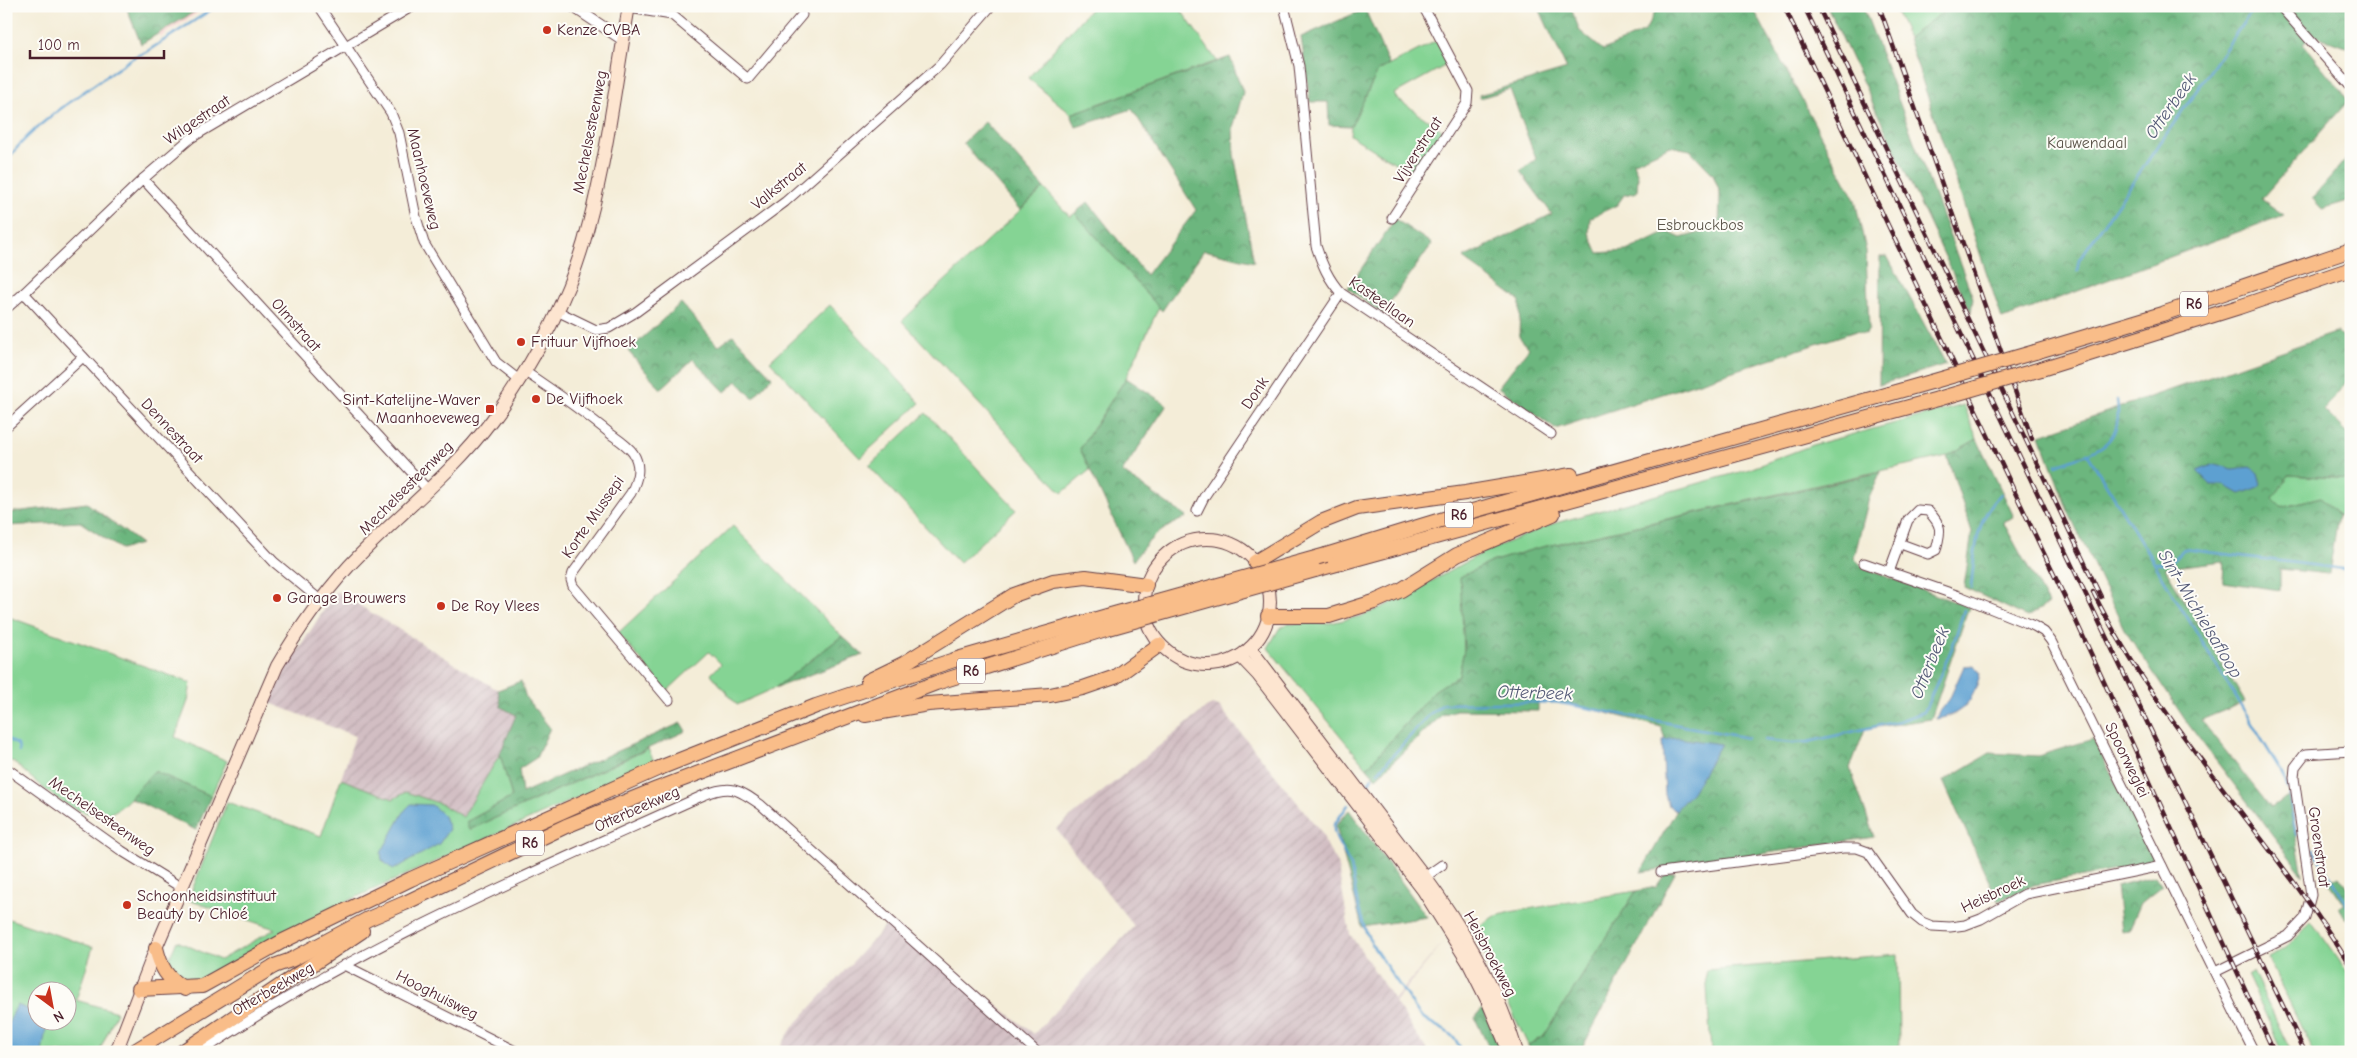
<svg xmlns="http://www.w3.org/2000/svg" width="2357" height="1058" viewBox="0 0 2357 1058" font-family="'Comic Neue',sans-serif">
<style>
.built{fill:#f7d0cd}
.industrial{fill:url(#industrial-furrows)}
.green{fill:#85d494;stroke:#687a60;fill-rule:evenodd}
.forest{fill:url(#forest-crowns);stroke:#5b6a54;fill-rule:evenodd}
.water{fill:#5da0d1;stroke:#54607e}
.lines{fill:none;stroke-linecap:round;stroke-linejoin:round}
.stream{stroke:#5da0d1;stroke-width:2.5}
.minor-casing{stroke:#643e45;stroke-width:11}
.tertiary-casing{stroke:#643e45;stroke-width:12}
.secondary-casing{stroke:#643e45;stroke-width:14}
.primary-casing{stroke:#643e45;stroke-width:16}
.trunk-casing{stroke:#643e45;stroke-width:16}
.minor{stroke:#fff;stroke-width:9}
.tertiary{stroke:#fff;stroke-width:10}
.secondary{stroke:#fde5d0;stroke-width:12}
.primary{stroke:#f9bd89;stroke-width:14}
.trunk{stroke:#f9bd89;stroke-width:14}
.rail-casing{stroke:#4a1f2b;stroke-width:4.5}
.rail{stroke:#fdfcf7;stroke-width:2.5;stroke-dasharray:8;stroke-linecap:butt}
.trunk-bridge-casing{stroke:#643e45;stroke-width:16;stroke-linecap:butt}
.trunk-bridge{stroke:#f9bd89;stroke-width:14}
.poi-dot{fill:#c8321e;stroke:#fdfcf7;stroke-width:2}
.labels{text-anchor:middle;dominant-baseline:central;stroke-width:4;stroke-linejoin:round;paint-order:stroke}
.shield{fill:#fdfcf7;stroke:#806168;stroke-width:1}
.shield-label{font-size:15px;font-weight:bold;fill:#4a1f2b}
.poi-label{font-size:16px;fill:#4a1f2b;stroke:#fdfcf7;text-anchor:start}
.street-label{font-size:16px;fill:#4a1f2b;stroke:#fdfcf7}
.park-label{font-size:16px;fill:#5c554a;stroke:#fdfcf7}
.water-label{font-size:18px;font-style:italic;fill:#535976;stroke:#fdfcf7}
</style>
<defs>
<pattern id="industrial-furrows" width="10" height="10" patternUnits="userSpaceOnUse" patternTransform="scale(1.25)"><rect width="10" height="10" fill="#d2bec3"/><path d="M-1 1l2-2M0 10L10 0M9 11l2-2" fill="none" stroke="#b6a3a8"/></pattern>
<pattern id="forest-crowns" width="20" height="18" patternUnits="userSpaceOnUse" patternTransform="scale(1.25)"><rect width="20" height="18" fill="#6cb67e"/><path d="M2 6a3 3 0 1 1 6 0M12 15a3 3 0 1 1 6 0" fill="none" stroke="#5b9367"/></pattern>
</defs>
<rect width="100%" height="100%" fill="#fdfcf7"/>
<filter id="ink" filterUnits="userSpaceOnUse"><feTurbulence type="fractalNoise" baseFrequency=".02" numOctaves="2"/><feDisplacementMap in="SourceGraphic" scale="10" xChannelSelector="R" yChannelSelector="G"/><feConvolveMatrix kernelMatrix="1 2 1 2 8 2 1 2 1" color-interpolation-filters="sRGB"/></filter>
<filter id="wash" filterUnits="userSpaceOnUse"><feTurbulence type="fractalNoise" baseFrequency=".0096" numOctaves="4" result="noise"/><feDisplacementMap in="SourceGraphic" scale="20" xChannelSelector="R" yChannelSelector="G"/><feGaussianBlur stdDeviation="1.12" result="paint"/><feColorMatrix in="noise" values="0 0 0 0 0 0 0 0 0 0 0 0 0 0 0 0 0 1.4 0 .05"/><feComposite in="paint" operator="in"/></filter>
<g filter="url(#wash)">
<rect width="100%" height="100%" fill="#f4edd8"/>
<path class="built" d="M144 6H208L161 37Z"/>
<g class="industrial">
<path d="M336 591 498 690 501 707 516 715 500 754 463 817 441 804 406 792 393 799 341 779 355 736 270 703 284 672Z"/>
<path d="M1210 705 1219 706 1322 833 1326 845 1337 862 1350 934 1394 1000 1444 941 1395 1002 1428 1052H777L793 1027 890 921 1034 1034 1134 926 1056 829Z"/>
</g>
<g class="green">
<path d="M1093 6H1178L1217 61 1071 114 1028 78Z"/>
<path d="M1894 6H1951L1908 38Z"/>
<path d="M1438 40 1450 63 1394 94 1397 99 1445 132 1416 176 1350 135 1351 126 1378 71Z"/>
<path d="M1044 188 1070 217 1075 213 1159 307 1126 378 1080 449 1091 469 1062 493 902 321Z"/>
<path d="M830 305 920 403 860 458 770 361Z"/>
<path d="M1964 405 1977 439 1947 456 1538 548 1491 562 1461 577 1464 649 1459 675 1434 691 1367 768 1268 648 1279 629 1287 624 1330 623 1362 616 1396 601 1484 552 1552 524 1747 470 1812 445Z"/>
<path d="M926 413 1016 510 959 563 869 466Z"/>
<path d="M2289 475 2351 479 2348 509 2338 516 2321 497 2281 507 2272 498Z"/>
<path d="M733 526 842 636 775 688 737 705 711 674 721 664 709 652 667 691 618 633Z"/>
<path d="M6 616 191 683 188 701 175 737 227 761 211 796 154 771C144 782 124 809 110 813 73 822 38 782 12 761L6 763Z"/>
<path d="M648 749 655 763 341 904 280 935 219 970 188 984 172 971 167 963 177 941 220 960 275 929 188 900 227 802 321 836 341 779 393 799 406 792 441 804 463 817 500 754 512 797 466 822 469 830Z"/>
<path d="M1636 891 1544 1036 1528 1045 1473 930 1493 917 1510 912Z"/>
<path d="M6 918 93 947 76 1000 117 1012 99 1052H6ZM38 990H68V1020H38Z"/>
<path d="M2311 921 2351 977V1052H2313L2268 958C2286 948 2299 938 2311 921Z"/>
<path d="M1898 954 1899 1052H1711L1706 970Z"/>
<path d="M2253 971 2291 1052H2283L2247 975Z"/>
</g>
<g class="forest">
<path d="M131 6H204L141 44 127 9Z"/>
<path d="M1538 6H1570L1580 31 1603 50 1645 31 1658 6H1752L1855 200 1866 251 1869 329 1866 334 1856 331 1555 429 1498 387 1529 348 1519 337 1520 301 1463 258 1552 214 1520 171 1536 159 1510 89 1480 98 1479 95 1567 69ZM1670 146 1690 150 1713 174 1720 193 1719 227 1681 238 1668 232 1626 251 1598 253 1589 233 1590 218 1617 205 1624 195 1637 192 1638 176 1633 163Z"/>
<path d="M1827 6H1863L1973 298 1971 312Z"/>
<path d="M1951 6H2351V49L2314 35 2303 44 2349 100 2261 199 2284 215 2002 319 1908 38Z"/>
<path d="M1365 9 1389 65 1378 71 1351 126 1329 125 1328 102H1310L1301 37Z"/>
<path d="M1230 57 1243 92 1233 128 1234 154 1254 262 1204 250 1162 311 1075 213 1088 202 1146 275 1196 210 1132 109 1076 127 1071 114Z"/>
<path d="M985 122 1044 188 1020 210 963 143Z"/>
<path d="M2351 153V200L2322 209 2312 198Z"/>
<path d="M1395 219 1432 244 1382 314 1348 288Z"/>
<path d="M1887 256 1946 364 1879 385 1880 257Z"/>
<path d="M681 303 718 346 733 335 772 377 753 398 737 381 725 392 693 359 661 389 628 351Z"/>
<path d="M2337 332 2351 342V376L2324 410 2346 432 2351 434V479L2289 475 2273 499 2281 507 2321 497 2338 516 2329 574 2280 569V590L2223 582 2224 561 2165 568 2245 702 2201 720 2271 808 2288 797 2303 875 2188 724 2124 629 2068 511 2040 435Z"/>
<path d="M1126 378 1167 405 1122 472 1187 517C1161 529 1149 538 1133 561L1080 449Z"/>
<path d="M1977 439 2014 517 2003 522 2048 604 2027 617 1964 587 1972 532 1947 456Z"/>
<path d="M1881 472 1869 498 1854 558 1865 569 1969 607 1931 719 1865 729 1850 768 1874 837 1641 872 1710 752 1666 742 1661 727 1538 695V711L1456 710 1442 715 1376 778 1367 768 1434 691 1459 675 1464 649 1460 577 1491 562 1538 548Z"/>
<path d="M87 503 141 544 121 549 80 522 6 526V513Z"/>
<path d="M842 636 863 655 775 688Z"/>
<path d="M521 681 526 698 550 728 536 758 519 769 522 793 681 723 686 731 469 830 466 822 512 797 500 754 516 715 501 707 498 690Z"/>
<path d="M2093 739 2154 856 2150 864 2034 885 1998 901 1943 781 1990 753 2038 756Z"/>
<path d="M154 771 211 796 196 830 130 798Z"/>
<path d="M1349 810 1427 917 1362 927 1336 826Z"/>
<path d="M1675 873 1580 1052H1530L1528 1045 1544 1036 1636 891 1656 887 1665 874Z"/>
<path d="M2155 876 2162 886 2141 903 2129 930 2121 931 2116 886Z"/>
<path d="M2339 876 2351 893V924L2339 908 2344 905 2328 882Z"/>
<path d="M1483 1008 1501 1052H1491L1475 1018Z"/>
</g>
<g class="water">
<path d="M2215 464 2233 469 2251 467 2258 473 2261 484 2257 488 2240 494 2224 485H2211L2197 471Z"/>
<path d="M1974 665 1980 674C1974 699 1964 715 1936 719L1939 711 1949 700 1964 666Z"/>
<path d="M1678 738 1721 744 1692 792 1676 810 1669 806 1665 795 1662 740Z"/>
<path d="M411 804 432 805 444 816 449 829 439 844 393 870 382 860 381 853 405 810Z"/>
<path d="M17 1005 37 1013 38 1020 46 1021 47 1024 42 1052H6V1028Z"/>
</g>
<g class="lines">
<g class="stream">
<path d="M6 163C27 126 98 83 134 57L146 52 217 6"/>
<path d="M2077 271 2079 260 2255 6"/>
<path d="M2087 453 2284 776 2288 789"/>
<path d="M2056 465C2094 451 2124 448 2117 400"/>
<path d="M2155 563H2170L2184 549 2351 570"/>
<path d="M1971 587C1975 554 1975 517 2001 494"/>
<path d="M6 738 18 745 19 752"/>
<path d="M1764 740 1792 743 1808 742 1899 721 1924 712 1952 648 1964 610"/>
<path d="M1378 772 1430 714 1443 704 1555 702 1748 738"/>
<path d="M1367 785 1372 778"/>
<path d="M2289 795 2296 835"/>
<path d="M1348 805 1334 825V830L1337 840 1351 866 1358 906 1366 932 1374 948 1419 1014C1435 1030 1452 1026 1462 1052"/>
<path d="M2313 849 2351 912"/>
</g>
</g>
</g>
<g filter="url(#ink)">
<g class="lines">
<defs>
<g id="minor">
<path d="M319 6 391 113 399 133 416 217 424 243 496 362 519 380"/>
<path d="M1284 6 1299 66 1316 246C1322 264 1328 279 1341 293L1551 434"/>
<path d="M2280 6 2351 87"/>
<path d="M629 8 672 15 748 79 802 15"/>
<path d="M143 179 428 490"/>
<path d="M1392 218 1467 103 1468 91 1423 6"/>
<path d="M24 293 143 179 191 138 413 6"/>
<path d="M6 309 24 293 274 562 320 600"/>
<path d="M557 311 596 330 609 328 636 312 785 202 940 65 991 6"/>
<path d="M524 371C554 391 584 412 612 435 619 440 628 446 633 453 642 467 637 480 631 493L573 573 571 580 573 586 669 700"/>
<path d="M6 427 83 357"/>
<path d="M1197 511 1204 497 1341 293"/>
<path d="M1864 563 1962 597 2034 626 2044 632 2051 641 2254 1052"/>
<path d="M1889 572 1908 520 1918 510 1928 511C1943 526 1941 531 1936 550L1928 554 1901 544"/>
<path d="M6 768 122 851 182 888"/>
<path d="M1661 872 1843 848H1857L1868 852 1912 914 1922 922 1932 926 1950 927 1965 925 1981 919 2025 894 2162 866"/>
<path d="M1422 879 1442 865"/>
<path d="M344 965 517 1052"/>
<path d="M2215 972 2288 936 2305 918 2311 895 2294 778 2295 767 2305 754 2351 751"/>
<path d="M201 1052C357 946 532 873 704 795 731 784 738 789 761 805L1037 1052"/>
</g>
<path id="tertiary" d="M572 6 623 40"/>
<g id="secondary">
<circle cx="1207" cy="602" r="63"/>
<path d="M1250 648 1425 877C1464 930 1498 989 1517 1052"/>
<path d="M1240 656 1258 675 1423 890 1468 962 1488 1002 1509 1052"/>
<path d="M116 1052 156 948 277 666C298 630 321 597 349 566 396 516 451 475 492 420 535 362 572 293 589 223 608 152 616 78 629 6"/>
</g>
<path id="primary" d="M133 1052 274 966"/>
<g id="trunk">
<path d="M2035 352 2162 314 2351 250"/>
<path d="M2041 369 2239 307 2351 269"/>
<path d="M1326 555 1444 519 1931 382"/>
<path d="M1255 562 1321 522 1357 508 1465 493 1571 475"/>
<path d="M1315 570 1938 399"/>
<path d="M1268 616H1329L1374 602 1401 590 1457 555 1553 514"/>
<path d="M868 681 903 664 1014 595 1053 581 1086 577 1146 585"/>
<path d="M865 715 928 704 1050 695 1083 688 1115 677 1159 645"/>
<path d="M156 948C161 968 167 979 185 989"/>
<path d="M274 966 291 960 368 919 405 903 566 826 657 789 936 683 1109 628"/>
<path d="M139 989 202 986 283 941 411 879 657 769 816 706 954 660 1107 616"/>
<path d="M182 1052 362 931"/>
</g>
</defs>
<use href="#minor" class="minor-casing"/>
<use href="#tertiary" class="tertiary-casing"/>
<use href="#secondary" class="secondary-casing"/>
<use href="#primary" class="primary-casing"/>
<use href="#trunk" class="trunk-casing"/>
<use href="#minor" class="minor"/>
<use href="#tertiary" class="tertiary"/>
<use href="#secondary" class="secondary"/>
<use href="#primary" class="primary"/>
<use href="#trunk" class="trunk"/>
<defs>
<g id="rail">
<path d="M1784 6 2076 621 2274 1052"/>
<path d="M1804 6 2305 1052"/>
<path d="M1818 6 2101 597"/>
<path d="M1879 6 2032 439"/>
<path d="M2093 592C2161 729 2272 837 2351 967"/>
</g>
</defs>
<use href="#rail" class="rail-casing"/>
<use href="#rail" class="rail"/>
<defs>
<g id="trunk-bridge">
<path d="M1931 382 2035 352"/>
<path d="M1938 399 2041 369"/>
<path d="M1107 616 1326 555"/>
<path d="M1109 628 1315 570"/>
</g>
</defs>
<use href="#trunk-bridge" class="trunk-bridge-casing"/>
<use href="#trunk-bridge" class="trunk-bridge"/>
</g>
</g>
<g class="poi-dot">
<circle cx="547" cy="30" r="5"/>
<circle cx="521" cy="342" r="5"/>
<circle cx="536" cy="399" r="5"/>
<rect x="485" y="404" width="10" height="10" rx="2.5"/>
<circle cx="277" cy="598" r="5"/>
<circle cx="441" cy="606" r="5"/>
<circle cx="127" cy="905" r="5"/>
</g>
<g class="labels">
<g class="shield">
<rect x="2180" y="291.5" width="28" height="25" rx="4"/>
<rect x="1445" y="502.5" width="28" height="25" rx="4"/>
<rect x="957" y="658.5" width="28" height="25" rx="4"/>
<rect x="516" y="830.5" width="28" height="25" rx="4"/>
</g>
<g class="shield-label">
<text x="2194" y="304">R6</text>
<text x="1459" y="515">R6</text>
<text x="971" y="671">R6</text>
<text x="530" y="843">R6</text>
</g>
<g class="poi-label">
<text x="557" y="30">Kenze CVBA</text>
<text x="531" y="342">Frituur Vijfhoek</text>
<text x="546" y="399">De Vijfhoek</text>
<text x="480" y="400" text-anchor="end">Sint-Katelijne-Waver<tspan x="480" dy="18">Maanhoeveweg</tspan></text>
<text x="287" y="598">Garage Brouwers</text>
<text x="451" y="606">De Roy Vlees</text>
<text x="137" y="896">Schoonheidsinstituut<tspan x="137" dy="18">Beauty by Chloé</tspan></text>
</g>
<g class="street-label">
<text transform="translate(197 120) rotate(-34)">Wilgestraat</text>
<text transform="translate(590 132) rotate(-79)">Mechelsesteenweg</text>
<text transform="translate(1418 150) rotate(-57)">Vijverstraat</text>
<text transform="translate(424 179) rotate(77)">Maanhoeveweg</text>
<text transform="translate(779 186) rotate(-39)">Valkstraat</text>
<text transform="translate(1382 302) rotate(35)">Kasteellaan</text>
<text transform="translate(296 325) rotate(48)">Olmstraat</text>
<text transform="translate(1255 393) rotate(-56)">Donk</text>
<text transform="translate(172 431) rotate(47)">Dennestraat</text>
<text transform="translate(406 488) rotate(-45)">Mechelsesteenweg</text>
<text transform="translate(593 517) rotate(-55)">Korte Mussepi</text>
<text transform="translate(2127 760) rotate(64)">Spoorweglei</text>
<text transform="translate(637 809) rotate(-24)">Otterbeekweg</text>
<text transform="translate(102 816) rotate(35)">Mechelsesteenweg</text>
<text transform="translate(2319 847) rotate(82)">Groenstraat</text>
<text transform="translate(1993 894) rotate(-25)">Heisbroek</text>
<text transform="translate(1490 954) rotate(62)">Heisbroekweg</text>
<text transform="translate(273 989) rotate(-30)">Otterbeekweg</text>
<text transform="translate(437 995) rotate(27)">Hooghuisweg</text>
</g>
<g class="park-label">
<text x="2087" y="143">Kauwendaal</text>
<text x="1700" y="225">Esbrouckbos</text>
</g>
<g class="water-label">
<text transform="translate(2171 106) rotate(-55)">Otterbeek</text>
<text transform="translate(2200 614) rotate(59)">Sint-Michielsafloop</text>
<text transform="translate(1930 663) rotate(-68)">Otterbeek</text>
<text transform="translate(1535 693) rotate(2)">Otterbeek</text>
</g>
</g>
<rect width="2357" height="1058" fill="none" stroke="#fdfcf7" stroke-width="25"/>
<g transform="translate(52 1006) rotate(148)"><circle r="24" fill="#fdfcf7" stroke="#b5a4a5"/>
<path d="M0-4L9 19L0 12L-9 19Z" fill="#c8321e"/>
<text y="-8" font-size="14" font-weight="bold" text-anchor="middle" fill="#4a1f2b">N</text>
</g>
<path d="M30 50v8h134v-8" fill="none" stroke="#4a1f2b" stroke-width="2.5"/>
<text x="38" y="50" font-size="15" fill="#4a1f2b" stroke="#fdfcf7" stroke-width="4" paint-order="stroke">100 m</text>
</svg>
